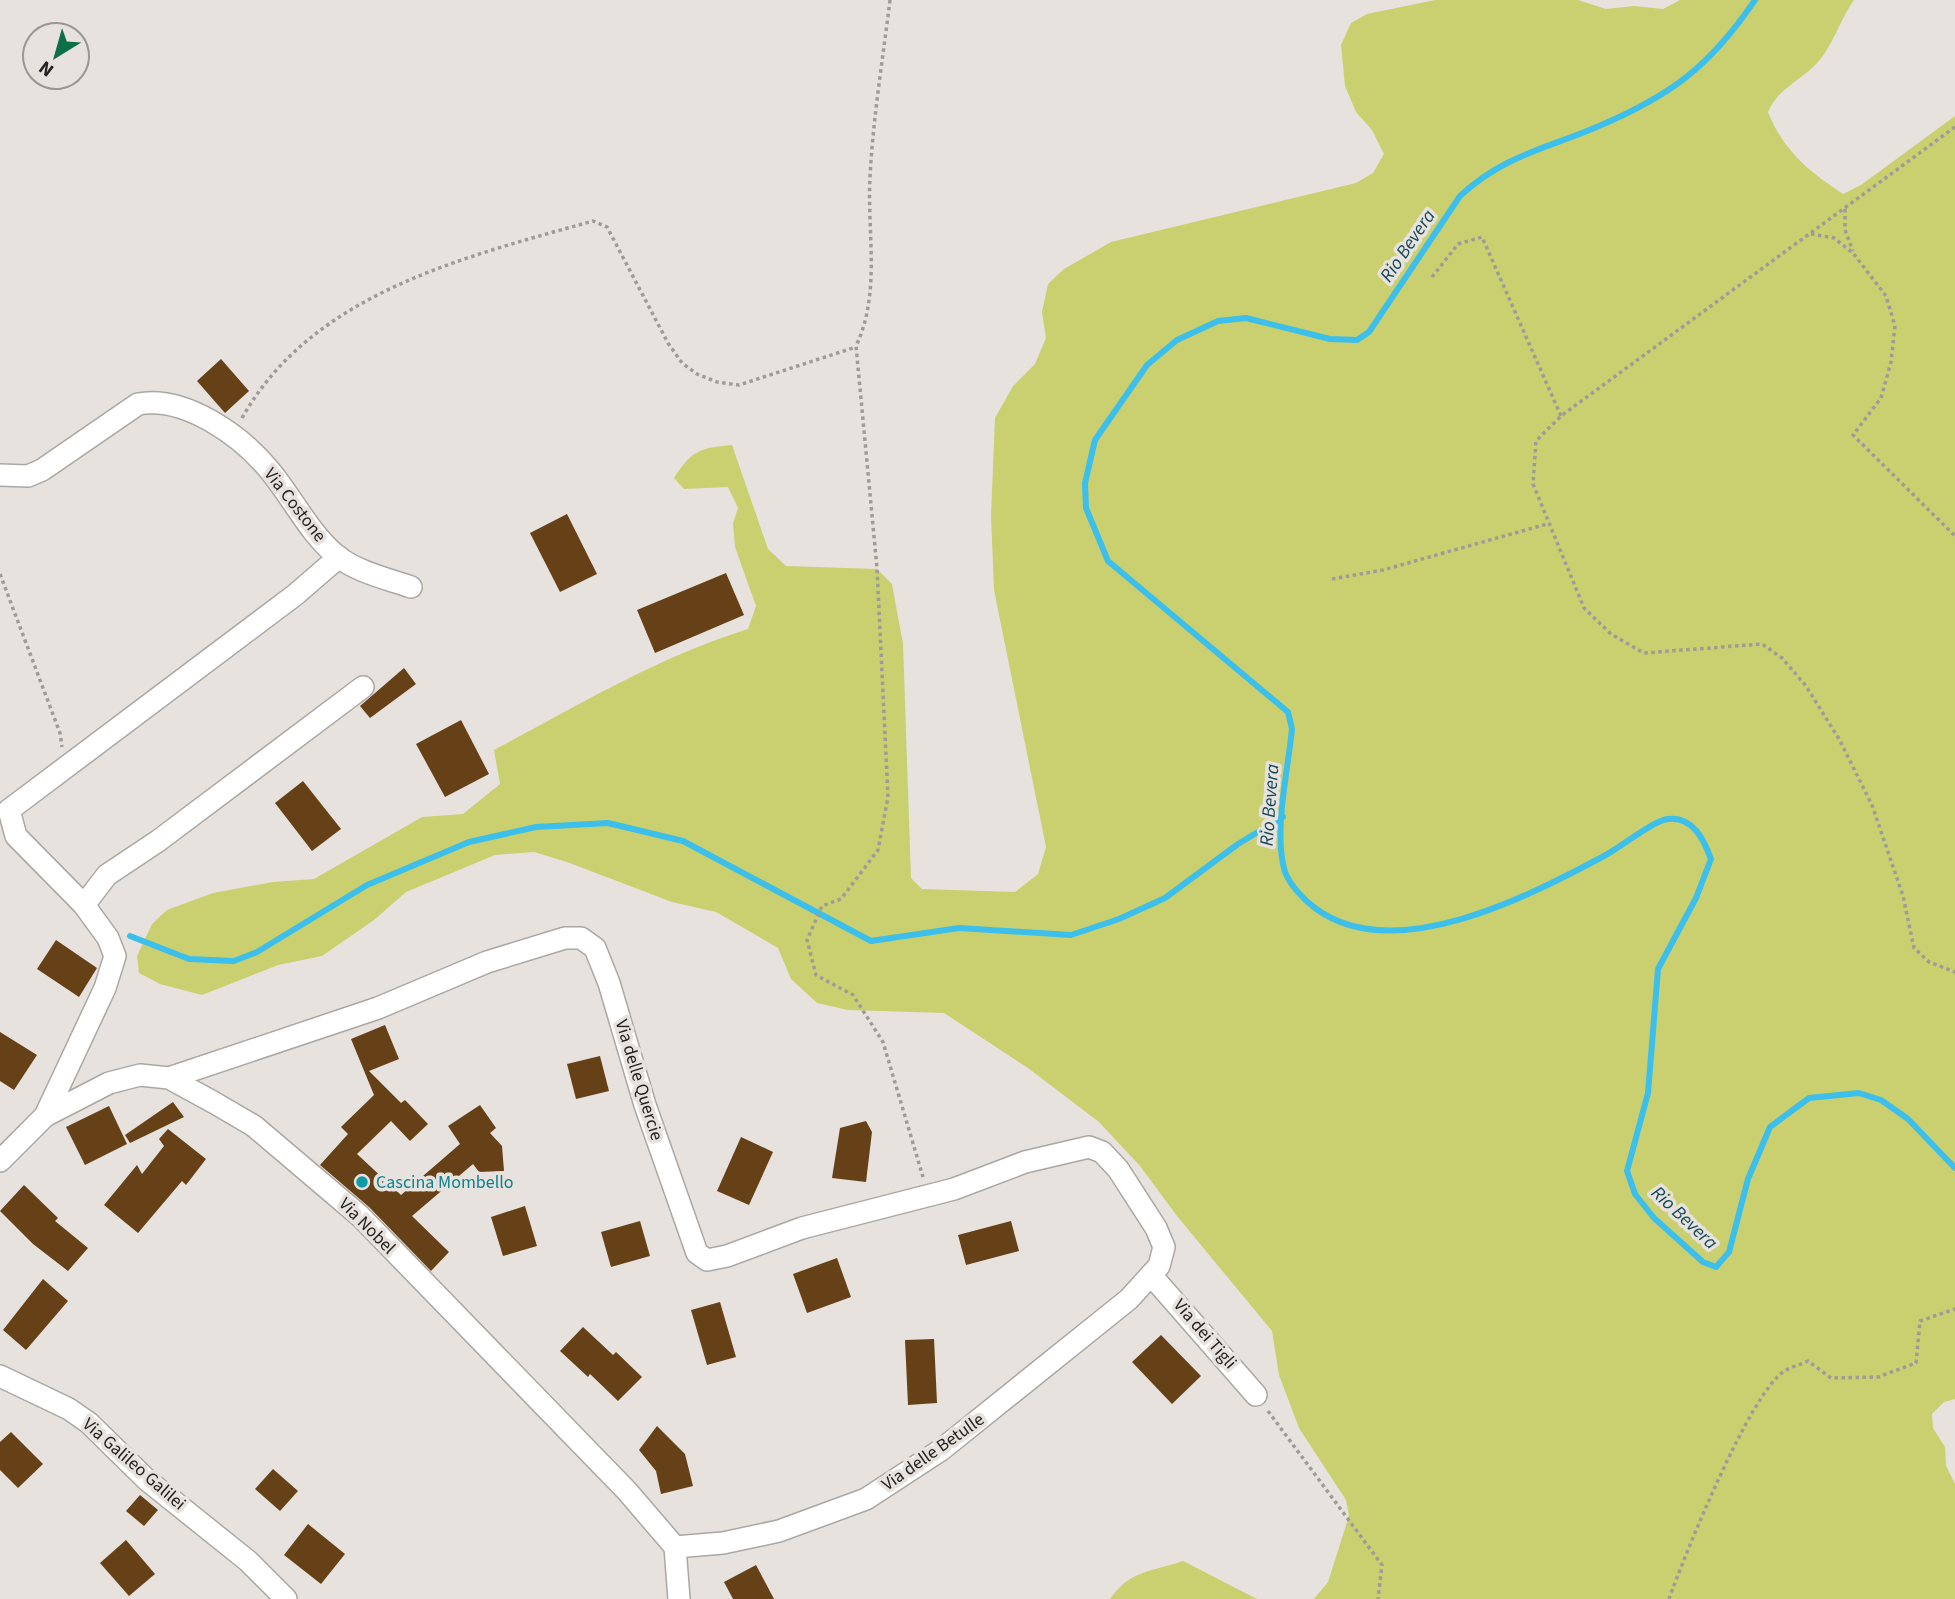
<svg xmlns="http://www.w3.org/2000/svg" width="1955" height="1599" viewBox="0 0 1955 1599" font-family="'Source Sans 3',sans-serif">
<style>
.green{fill:#cad070}
.lines{fill:none;stroke-linecap:round;stroke-linejoin:round}
.stream{stroke:#3dbfeb;stroke-width:6}
.building{fill:#664117}
.street-casing{stroke:#aba7a2;stroke-width:24}
.path{stroke:#9f9b98;stroke-width:3.5;stroke-dasharray:3.5 3.5;stroke-linecap:butt}
.street{stroke:#fff;stroke-width:21}
.culture-dot{fill:#0f9aa8;stroke:#e7e2dd;stroke-width:2.5}
.labels{text-anchor:middle;dominant-baseline:central;stroke-width:7;stroke-linejoin:round;paint-order:stroke}
.street-label{font-size:18px;fill:#242221;stroke:#e7e2dd}
.culture-label{font-size:18px;fill:#0d838f;stroke:#e7e2dd;text-anchor:start}
.water-label{font-size:19px;font-style:italic;fill:#114759;stroke:#e7e2dd}
</style>
<rect width="100%" height="100%" fill="#e7e2dd"/>
<g class="green">
<path d="M1435 0H1578L1606 9 1634 6 1663 9 1680 0H1854C1841 18 1832 47 1818 62 1802 80 1777 89 1768 112 1783 150 1809 172 1843 194L1861 185 1955 116V1399L1944 1402 1932 1414 1933 1428 1945 1447 1946 1466 1955 1484V1599H1314L1328 1582 1349 1516 1346 1500 1299 1428 1279 1375 1272 1331 1177 1216 1140 1166 1099 1122 1028 1068 944 1013 848 1010 817 1003 791 979 778 948 716 912 672 902 567 862 534 852 495 855 406 892 374 920 322 956 278 965 202 995 160 984 139 973 137 956 152 924 167 910 213 893 273 882 314 879 422 817 463 814 500 784 494 750C577 706 658 657 748 629L756 606 735 547 733 523 738 508 728 487 684 489 674 478C692 450 700 448 732 445L768 549 786 566 877 569 892 584 903 644 911 878 922 889 1015 892 1038 874 1046 847 994 590 991 515 995 418 1013 386 1035 364 1046 338 1042 312 1048 284 1064 269 1111 242 1356 183 1373 173 1384 154 1372 130 1356 112 1345 86 1341 45 1351 23 1367 14Z"/>
<path d="M1183 1561 1257 1599H1110C1131 1569 1152 1572 1183 1561Z"/>
</g>
<g class="lines">
<g class="stream">
<path d="M1755 0C1710 66 1672 95 1599 126 1546 149 1504 155 1460 196L1369 332 1357 340 1330 339 1246 318 1218 321 1177 340 1147 365 1095 440 1085 483 1086 508 1108 561 1288 712 1292 729C1288 771 1273 832 1285 872 1290 885 1304 900 1315 908 1394 967 1529 896 1604 856 1620 848 1652 821 1668 819 1693 816 1704 840 1711 859L1696 898 1658 969 1648 1093 1627 1171 1635 1194 1654 1218 1703 1262 1716 1267 1729 1252 1748 1179 1770 1127 1809 1098 1859 1093 1881 1100 1908 1119 1955 1168"/>
<path d="M130 936 189 959 234 961 257 952 367 885 469 842 536 827 608 823 683 841 871 941 959 928 1071 935 1119 919 1165 898 1238 844 1283 817"/>
</g>
</g>
<g class="building">
<path d="M221 359 249 391 225 413 197 381Z"/>
<path d="M567 514 597 574 560 592 530 533Z"/>
<path d="M726 573 744 615 655 653 637 610Z"/>
<path d="M404 668 416 684 370 718 360 706Z"/>
<path d="M461 720 489 774 445 797 416 744Z"/>
<path d="M303 781 341 829 312 851 275 803Z"/>
<path d="M56 940 97 968 79 997 37 969Z"/>
<path d="M385 1025 399 1059 369 1071 401 1103 405 1100 428 1124 410 1141 391 1121 357 1154 401 1195 460 1144 448 1126 480 1105 496 1128 490 1133 502 1146 504 1171 479 1172 473 1164 412 1216 449 1252 431 1271 369 1207 320 1165 348 1134 341 1127 374 1095 351 1039Z"/>
<path d="M0 1032 37 1055 14 1090 0 1081Z"/>
<path d="M600 1056 609 1091 576 1099 567 1064Z"/>
<path d="M173 1102 184 1117 130 1143 125 1135Z"/>
<path d="M109 1106 127 1144 85 1165 66 1127Z"/>
<path d="M866 1121 872 1132 866 1182 832 1178 840 1128Z"/>
<path d="M168 1129 206 1159 186 1185 182 1181 138 1233 104 1205 137 1165 142 1174 164 1146 159 1139Z"/>
<path d="M741 1137 773 1152 749 1205 717 1191Z"/>
<path d="M24 1185 58 1218 55 1221 88 1248 68 1271 33 1244 0 1211Z"/>
<path d="M525 1206 537 1246 503 1256 491 1217Z"/>
<path d="M640 1221 650 1256 611 1267 601 1232Z"/>
<path d="M1011 1221 1019 1251 966 1265 958 1235Z"/>
<path d="M837 1258 851 1297 807 1313 793 1274Z"/>
<path d="M43 1279 68 1301 26 1350 3 1330Z"/>
<path d="M720 1302 736 1357 707 1365 691 1310Z"/>
<path d="M583 1327 613 1355 616 1352 642 1377 618 1401 590 1374 588 1377 560 1351Z"/>
<path d="M1161 1335 1201 1376 1172 1404 1132 1362Z"/>
<path d="M934 1339 937 1403 908 1405 905 1340Z"/>
<path d="M657 1426 685 1454 693 1486 661 1494 656 1471 639 1450Z"/>
<path d="M11 1432 43 1464 18 1488 0 1470V1442Z"/>
<path d="M273 1469 298 1491 280 1511 255 1489Z"/>
<path d="M140 1495 158 1510 144 1526 126 1511Z"/>
<path d="M308 1524 345 1554 321 1584 284 1555Z"/>
<path d="M126 1540 155 1574 129 1596 100 1563Z"/>
<path d="M756 1565 774 1599H733L724 1582Z"/>
</g>
<g class="lines">
<defs>
<g id="street">
<path d="M0 475 28 476 42 470 138 404C185 395 242 436 271 472 293 499 310 534 337 556 357 572 388 579 411 587"/>
<path d="M84 905 107 875 158 841 363 687"/>
<path d="M169 1078 378 1008 487 962 565 938H581L595 948 609 983 645 1105 697 1253 707 1260 727 1256 802 1228 954 1189 1025 1162 1089 1147 1102 1152 1118 1169 1156 1228 1164 1247 1159 1266 1129 1299 941 1450 866 1499 779 1531 723 1543 675 1547"/>
<path d="M45 1116 105 988 115 956 108 938 84 905 16 836 9 810 295 595 339 557"/>
<path d="M0 1161 45 1116 109 1083 140 1075 169 1078 213 1102 254 1126 360 1216 627 1491 675 1547"/>
<path d="M1151 1275 1256 1395"/>
<path d="M0 1376 69 1409 89 1423 147 1480 248 1561 286 1599"/>
<path d="M675 1547 679 1599"/>
</g>
</defs>
<use href="#street" class="street-casing"/>
<g class="path">
<path d="M890 0C883 58 873 118 870 177 867 234 881 293 856 346L877 568 888 797 878 850 841 899 822 906 807 940 816 975 853 995 883 1042 923 1177"/>
<path d="M1955 127 1561 416 1536 441 1533 484 1584 608 1611 634 1644 653 1762 644 1782 658 1806 686 1839 739 1872 805 1903 896 1914 948 1929 962 1955 972"/>
<path d="M1845 209V230L1853 251"/>
<path d="M1811 234 1834 238 1853 253 1886 296 1895 326 1891 362 1881 398 1853 435 1955 536"/>
<path d="M1432 277 1458 244 1482 237 1561 416"/>
<path d="M242 418C312 293 465 257 593 221L607 227 668 343 682 363 697 374 717 382 739 385 856 347"/>
<path d="M0 574 60 733 62 747"/>
<path d="M1332 579 1383 570 1547 524"/>
<path d="M1268 1411 1382 1565 1378 1599"/>
<path d="M1669 1599C1685 1554 1749 1396 1783 1372 1790 1367 1800 1365 1808 1361L1831 1378 1878 1377 1916 1363 1920 1321 1955 1309"/>
</g>
<use href="#street" class="street"/>
</g>
<circle class="culture-dot" cx="362" cy="1182" r="7"/>
<g class="labels">
<g class="street-label">
<text transform="translate(295 505) rotate(52)">Via Costone</text>
<text transform="translate(639 1080) rotate(73)">Via delle Quercie</text>
<text transform="translate(367 1226) rotate(45)">Via Nobel</text>
<text transform="translate(1205 1334) rotate(49)">Via dei Tigli</text>
<text transform="translate(933 1452) rotate(-35)">Via delle Betulle</text>
<text transform="translate(134 1464) rotate(41)">Via Galileo Galilei</text>
</g>
<g class="culture-label">
<text x="376" y="1182">Cascina Mombello</text>
</g>
<g class="water-label">
<text transform="translate(1408 246) rotate(-56)">Rio Bevera</text>
<text transform="translate(1270 805) rotate(-86)">Rio Bevera</text>
<text transform="translate(1684 1218) rotate(43)">Rio Bevera</text>
</g>
</g>
<g transform="translate(56 56) rotate(217)"><circle r="33" fill="#e7e2dd" stroke="#999592" stroke-width="2"/>
<path d="M0-5L12 26L0 18L-12 26Z" fill="#0d7046"/>
<text y="-10" font-size="19" font-weight="bold" text-anchor="middle" fill="#242221">N</text>
</g>
</svg>
